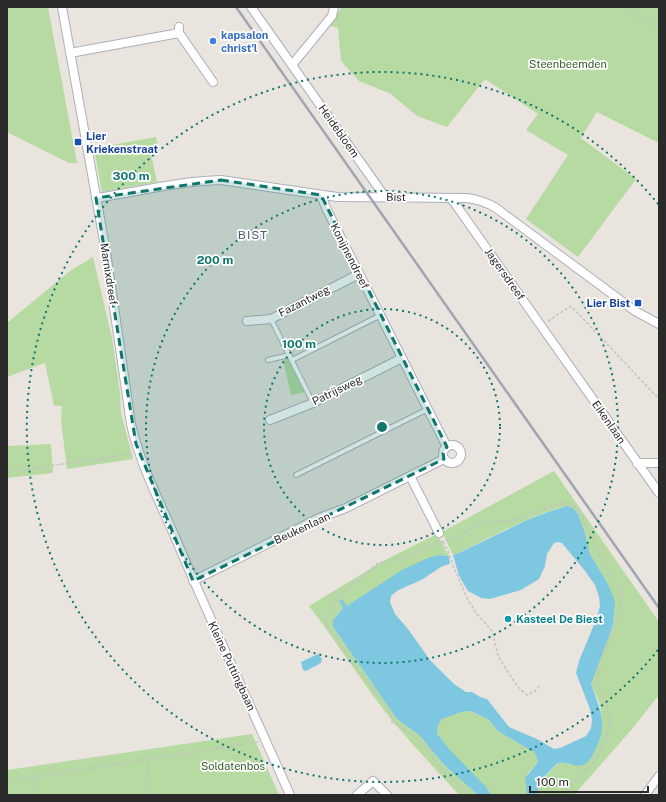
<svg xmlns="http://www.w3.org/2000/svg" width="666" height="802" viewBox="0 0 666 802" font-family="'Public Sans',sans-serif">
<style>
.green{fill:#b6daa1}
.water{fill:#7dc8e0}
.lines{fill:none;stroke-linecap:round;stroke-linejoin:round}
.service-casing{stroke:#aeb0b9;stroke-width:6}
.minor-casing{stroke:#aeb0b9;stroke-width:10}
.path{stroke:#c3c3c3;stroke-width:1.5;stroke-dasharray:3 2;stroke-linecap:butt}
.service{stroke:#fff;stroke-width:4}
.minor{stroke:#fff;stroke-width:8}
.rail{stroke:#a1a4b2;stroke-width:2.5}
.marked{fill:#0f766e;fill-opacity:0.2;stroke:#0f766e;stroke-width:3;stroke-dasharray:8 5;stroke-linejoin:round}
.ring{fill:none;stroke:#0f766e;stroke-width:2;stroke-dasharray:2 4}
.shop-dot{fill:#3f7fe0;stroke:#fff;stroke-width:1.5}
.transit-dot{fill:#1a4fb4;stroke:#fff;stroke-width:1.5}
.culture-dot{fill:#0f9aa8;stroke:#fff;stroke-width:1.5}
.labels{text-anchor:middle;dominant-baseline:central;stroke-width:3.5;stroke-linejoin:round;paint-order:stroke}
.shop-label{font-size:11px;font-weight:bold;fill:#366cbe;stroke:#fff;text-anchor:start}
.park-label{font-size:11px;fill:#315e23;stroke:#fff}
.street-label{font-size:11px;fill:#2a2a2a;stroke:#fff}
.transit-label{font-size:11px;font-weight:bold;fill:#164399;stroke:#fff;text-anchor:start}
.culture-label{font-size:11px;font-weight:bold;fill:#0d838f;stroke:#fff;text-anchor:start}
.neighbourhood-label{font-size:12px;letter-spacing:1px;fill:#505875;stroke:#fff}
.centre{fill:#0f766e;stroke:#fff;stroke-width:2}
.ring-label{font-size:12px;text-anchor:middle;font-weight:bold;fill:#0f766e;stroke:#fff;stroke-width:3.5;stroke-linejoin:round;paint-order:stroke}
</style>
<rect width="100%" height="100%" fill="#eae4de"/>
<g class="green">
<path d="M7 7H48L77 163H69L7 132Z"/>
<path d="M342 7H659V143L597 112 581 138 636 179 578 257 526 219 568 155 526 130 538 114 485 79 447 127 417 116 391 94 359 81 341 61 338 28 329 25Z"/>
<path d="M156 137 160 153 151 154 157 182 102 192 94 148Z"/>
<path d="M93 257 112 338 120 393 121 413 133 459 67 469 61 420 62 406H54L45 363 7 377V323L70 271Z"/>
<path d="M288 358 305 392 291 395 283 360Z"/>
<path d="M51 444 53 473 7 478V446Z"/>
<path d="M554 471 659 622V695L632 729 574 795H538V786L539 782 559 763H567L572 765 591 758C600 744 604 728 601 710 600 701 594 692 591 684V681L613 625 614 606 608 584 590 554 585 533 578 514 571 507C552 504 481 542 461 552L453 555 442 532Z"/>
<path d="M437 534 449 556 438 555 347 606 343 601 341 605 343 607 342 609 333 620V627L397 719 419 735 444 765 478 795H459C434 767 407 740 384 710 358 676 335 640 309 606L385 560Z"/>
<path d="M470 711 489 720 498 731 535 753 538 762 528 773 527 795H491C482 782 438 742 437 731 436 715 459 712 470 711Z"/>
<path d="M252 734 279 795H7V770Z"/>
</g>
<g class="water">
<path d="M567 506 573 508 578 514 585 533 590 554 608 584 615 602 613 625 591 684C600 710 609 723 595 751 593 756 589 762 583 765 575 768 568 761 559 763 554 765 544 778 539 782L538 786V795H527L525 778 538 762 535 753 498 731 489 720 471 711 461 712 442 719 438 725 437 731 438 735 450 750 486 787 491 795H478L444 765 419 735 397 719 333 627V620L343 608 339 601 342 599 347 606 402 570 428 558 438 555 449 556 450 564C438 566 430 576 419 581 409 586 399 588 391 596L390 602 395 614 408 629 430 660 454 684 466 692H472L480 697 487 699 509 727 537 739 554 749 560 748 586 736 591 728 592 720 590 709 576 673 579 661 596 620 600 606 599 597 595 585 585 571 562 543 558 542 554 543 547 554 545 566 539 579 521 590 490 599 481 598 468 591 459 576 453 555 461 552 527 520 548 512Z"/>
<path d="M318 654 322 659 321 663 306 671 303 670 301 662Z"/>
</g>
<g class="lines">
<defs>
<g id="service">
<path d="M271 319 313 403"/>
<path d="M268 360 290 355"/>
<path d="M292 360 381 315"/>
<path d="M296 475 428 409"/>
</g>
<g id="minor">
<path d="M62 7 106 252 131 424C140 464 159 500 175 537 212 624 252 709 290 795"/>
<path d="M251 7 385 197"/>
<path d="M179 33 213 82"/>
<path d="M70 53 179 33V27"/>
<path d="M292 65 332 16 334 7"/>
<path d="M321 195 326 208 447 447"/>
<path d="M96 198C137 192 179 181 221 180L337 197 466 198C477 199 486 202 496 208L635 311 659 324"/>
<path d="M451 198 659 493"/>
<path d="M247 321 271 319 359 274"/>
<path d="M270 420 313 403 402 358"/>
<circle cx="452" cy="454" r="9"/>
<path d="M637 463H659"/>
<path d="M410 476 439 533"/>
<path d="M193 581 319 518 346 508 444 459"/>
<path d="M357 795 373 781 387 795"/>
<path d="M645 795 659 776"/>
</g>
</defs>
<use href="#service" class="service-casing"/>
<use href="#minor" class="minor-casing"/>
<g class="path">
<path d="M625 7 633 15 659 26"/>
<path d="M548 321 571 306 659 399"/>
<path d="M7 472 132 454"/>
<path d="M443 542 448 550 454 568 467 598 477 614 492 631 498 656 517 686 527 695 535 691 540 685"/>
<path d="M7 780 39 776"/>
<path d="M30 795 39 776 258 742"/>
<path d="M145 795 148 760"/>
<path d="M468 795 460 786 444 772 423 744 410 733 392 722 388 708 358 670 325 621 336 601 351 586 378 563 399 559 419 552 431 545 455 538 473 527 484 523 500 521 515 520 557 504H570L576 507 591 535 601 558 622 593 618 618 603 656 596 682 605 701 610 717 608 732 601 751 592 765 573 781 563 795"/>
</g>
<use href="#service" class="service"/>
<use href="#minor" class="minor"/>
<path class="rail" d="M236 7 659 608"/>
</g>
<path class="marked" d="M221 180 321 195 447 447 443 453 444 459 193 581 136 444 96 198Z"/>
<g class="ring">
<circle cx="382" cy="427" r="118"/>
<circle cx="382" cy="427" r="236"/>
<path d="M658 650A355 355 0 1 1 658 204"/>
</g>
<circle class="shop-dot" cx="213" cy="41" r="4"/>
<g class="transit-dot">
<rect x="74" y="138" width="8" height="8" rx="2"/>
<rect x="634" y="299" width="8" height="8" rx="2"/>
</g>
<circle class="culture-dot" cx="508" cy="619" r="4"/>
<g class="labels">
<g class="shop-label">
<text x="221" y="35">kapsalon<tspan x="221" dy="13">christ'l</tspan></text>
</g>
<g class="park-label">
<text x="568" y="64">Steenbeemden</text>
<text x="233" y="766">Soldatenbos</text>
</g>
<g class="street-label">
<text transform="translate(339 131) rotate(55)">Heidebloem</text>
<text transform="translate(396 197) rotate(1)">Bist</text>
<text transform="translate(350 256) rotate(63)">Konijnendreef</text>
<text transform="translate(109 274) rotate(81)">Marnixdreef</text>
<text transform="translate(505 274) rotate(55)">Jagersdreef</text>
<text transform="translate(304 301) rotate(-27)">Fazantweg</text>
<text transform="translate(337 390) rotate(-26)">Patrijsweg</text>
<text transform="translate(609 422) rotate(55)">Eikenlaan</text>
<text transform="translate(302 528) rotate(-25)">Beukenlaan</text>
<text transform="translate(232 666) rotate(65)">Kleine Puttingbaan</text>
</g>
<g class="transit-label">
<text x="86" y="136">Lier<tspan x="86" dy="13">Kriekenstraat</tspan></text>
<text x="630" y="303" text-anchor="end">Lier Bist</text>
</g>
<g class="culture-label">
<text x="516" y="619">Kasteel De Biest</text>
</g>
<g class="neighbourhood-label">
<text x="253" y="235">BIST</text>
</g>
</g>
<circle cx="382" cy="427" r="6" class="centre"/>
<g class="ring-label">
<text x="131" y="180">300 m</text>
<text x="215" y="264">200 m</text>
<text x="299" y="348">100 m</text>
</g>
<rect width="666" height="802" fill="none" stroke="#2a2a2a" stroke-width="16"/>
<path d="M530 786v6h118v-6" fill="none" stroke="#2a2a2a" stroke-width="2"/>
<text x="536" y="786" font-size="12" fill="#2a2a2a" stroke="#ffffff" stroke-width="3" paint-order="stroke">100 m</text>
</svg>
